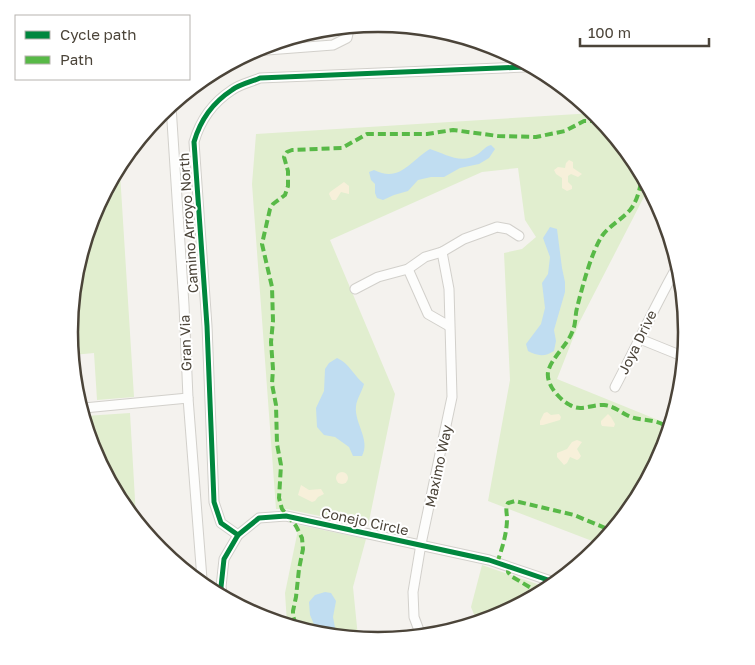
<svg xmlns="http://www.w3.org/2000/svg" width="755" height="665" viewBox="0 0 755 665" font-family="'Golos Text',sans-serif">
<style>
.green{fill:#e1eecf}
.sand{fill:#f7f0da}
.water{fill:#c0ddf1}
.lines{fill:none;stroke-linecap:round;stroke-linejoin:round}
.minor-casing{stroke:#d2d0cb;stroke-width:11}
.minor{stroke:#fdfdfc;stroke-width:9}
.quiet{stroke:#58b947;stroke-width:4;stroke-dasharray:8 4;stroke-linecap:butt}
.cycleway-casing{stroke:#fff;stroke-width:8}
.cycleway{stroke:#00873e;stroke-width:5}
.labels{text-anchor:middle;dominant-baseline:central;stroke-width:4;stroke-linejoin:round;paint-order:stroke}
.street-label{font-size:14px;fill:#4b4439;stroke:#fff}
.rim{fill:none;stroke:#4b4439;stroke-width:2.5}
</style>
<rect width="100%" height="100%" fill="#f4f2ee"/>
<g class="green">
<path d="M594 113 647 191 579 323 557 379 668 424 663 451 600 544 488 501 510 380 504 253 522 249 536 237 525 220 518 168 482 172 330 240 395 394 368 526 286 509H276L252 184 256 134Z"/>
<path d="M120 173 134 397 97 400 94 353 73 355 69 332 92 214Z"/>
<path d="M130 413 136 517 92 450 85 416Z"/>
<path d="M299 525 366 539 353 587 358 637 287 623 285 593Z"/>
<path d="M482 565 543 586 495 618 477 622 471 607Z"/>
</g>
<g class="sand">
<path d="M569 160 573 162V168L582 174 578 177 571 174 568 176V182L572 186V189L567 191 562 188V178L556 174 554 170 558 167 565 168 566 163Z"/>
<path d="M344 182 349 186V194L341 192 336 200H332L329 194 330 192Z"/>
<path d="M547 412 551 415 559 414 561 417 560 420 543 425H540V421L544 413Z"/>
<path d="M608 414 611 417 615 424 614 427 602 426 601 424V421Z"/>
<path d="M577 440 582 442 577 449 581 456 579 459 577 460 570 457 567 463 564 465 557 457V453L567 449 572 442Z"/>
<circle cx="342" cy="478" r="6"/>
<path d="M301 485 309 490 321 489 324 494 318 497 315 501 312 502 298 495Z"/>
</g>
<g class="water">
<path d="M491 145 495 149 489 158 479 164 460 168 444 177H431L418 180 408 191 394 195 383 200 377 198 375 193V184L371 180 369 172 374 170C400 183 410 161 430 149 446 154 461 165 478 154 483 151 484 147 491 145Z"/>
<path d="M550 227 557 229 562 268 565 282V292L554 330 556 341 554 351C545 357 537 356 528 351L526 344 541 324 545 308 542 283 548 274 550 257 543 238Z"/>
<path d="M337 358C349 363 354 376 364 384 362 391 357 399 356 406 354 423 371 440 362 456H353L349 447 335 437 324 435 317 427 316 408 324 391 325 369 329 363Z"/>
<path d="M325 592 331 593 336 601 333 617 336 633 316 629 310 615 309 602 315 595Z"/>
</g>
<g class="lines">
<defs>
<g id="minor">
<path d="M254 51 333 45 347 38 349 29"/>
<path d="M171 106 184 305 188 398 202 579"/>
<path d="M408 269 428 314 449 326"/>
<path d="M355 289 378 277 408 269 425 257 442 252 464 239 497 227 508 229 519 236"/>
<path d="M640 339 682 356"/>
<path d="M615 387C635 349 653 310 674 272"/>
<path d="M84 408 188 398"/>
<path d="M238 535 221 523 214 502 207 326 194 142C200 121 212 103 232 90 240 84 251 82 260 78L525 67"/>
<path d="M222 593 221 587 224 559 238 535 259 518 286 516 489 560 551 581"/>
<path d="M420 633 414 617 413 592 421 544 452 397 449 289 442 252"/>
</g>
</defs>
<use href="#minor" class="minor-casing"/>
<use href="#minor" class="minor"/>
<g class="quiet">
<path d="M641 183C639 192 636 203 630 210 621 220 609 226 602 236 591 253 582 288 577 308 575 315 576 323 573 330 568 345 551 358 548 372 546 385 560 400 570 405 581 412 592 404 604 405 615 406 621 413 631 417 643 421 657 419 667 427"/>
<path d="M497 563C502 549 507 533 507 519 507 512 505 509 508 503L515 501 574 515 610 530"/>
<path d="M509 567 508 572 511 576 536 591"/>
<path d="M296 625 293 616V611L296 597 299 569 303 549 302 538 296 526 282 509 279 498 281 465 277 444 276 405 272 384 273 369 271 342 273 321 272 287 262 244 270 209 273 204 285 195 288 186V171L284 157 287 152 292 150 342 148 367 134H427L453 130 498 136 536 137 565 131 584 121H600"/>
</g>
<defs>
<g id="cycleway">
<path d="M238 535 221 523 214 502 207 326 194 142C200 121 212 103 232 90 240 84 251 82 260 78L525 67"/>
<path d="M222 593 221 587 224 559 238 535 259 518 286 516 489 560 551 581"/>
</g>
</defs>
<use href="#cycleway" class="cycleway-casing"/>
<use href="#cycleway" class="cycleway"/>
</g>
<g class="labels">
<g class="street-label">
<text transform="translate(188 223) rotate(-94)">Camino Arroyo North</text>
<text transform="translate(637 342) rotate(-64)">Joya Drive</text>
<text transform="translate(185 343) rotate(-92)">Gran Via</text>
<text transform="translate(438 466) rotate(-78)">Maximo Way</text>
<text transform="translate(365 521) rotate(12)">Conejo Circle</text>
</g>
</g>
<path d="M0 0H755V665H0ZM78 332a300 300 0 1 1 600 0a300 300 0 1 1-600 0Z" fill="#fff" fill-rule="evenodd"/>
<path class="rim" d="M78 332a300 300 0 1 1 600 0a300 300 0 1 1-600 0Z"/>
<rect x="15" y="15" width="175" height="65" fill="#ffffff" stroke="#b7b4b0"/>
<rect x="25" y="31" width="25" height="8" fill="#00873e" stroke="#b7b4b0"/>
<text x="60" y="40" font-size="15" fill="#4b4439">Cycle path</text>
<rect x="25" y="56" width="25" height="8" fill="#58b947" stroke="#b7b4b0"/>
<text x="60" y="65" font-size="15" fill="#4b4439">Path</text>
<path d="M580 38v8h129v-8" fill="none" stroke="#4b4439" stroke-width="2.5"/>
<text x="588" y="38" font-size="15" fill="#4b4439" stroke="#ffffff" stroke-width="4" paint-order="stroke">100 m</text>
</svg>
